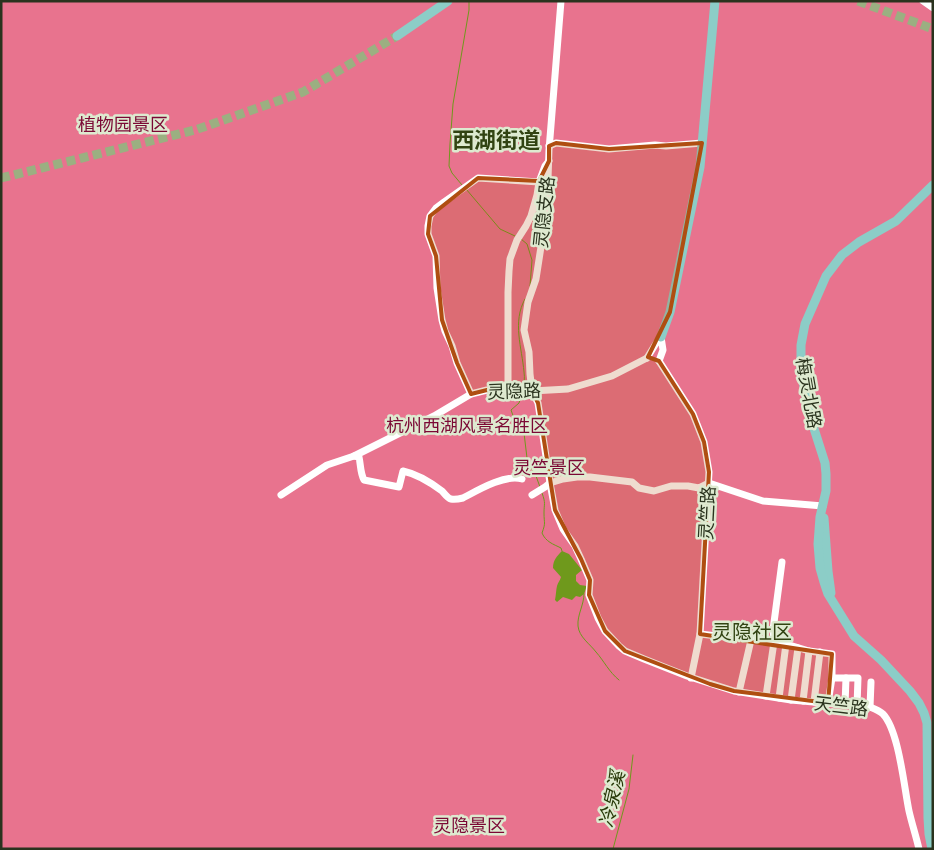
<svg xmlns="http://www.w3.org/2000/svg" width="934" height="850" viewBox="0 0 934 850" font-family="Inter,'Noto Sans SC',sans-serif">
<style>
.green{fill:#e8738e}
.water{fill:#6f991c}
.lines{fill:none;stroke-linecap:round;stroke-linejoin:round}
.stream{stroke:#6f991c;stroke-width:1}
.major-tunnel{stroke:#9baf81;stroke-width:9;stroke-dasharray:9 4.5;stroke-linecap:butt}
.minor{stroke:#fff;stroke-width:7}
.major{stroke:#8ccdc7;stroke-width:9}
.marked{fill:#af4e11;fill-opacity:0.2;stroke:#af4e11;stroke-width:4;stroke-linejoin:round}
.labels{text-anchor:middle;dominant-baseline:central;stroke-width:5;stroke-linejoin:round;paint-order:stroke}
.park-label{font-size:18px;fill:#7b0834;stroke:#deead0}
.street-label{font-size:18px;fill:#2a331e;stroke:#deead0}
.water-label{font-size:19px;font-style:italic;fill:#273808;stroke:#deead0}
.quarter-label{font-size:20px;fill:#314312;stroke:#deead0}
.district-label{font-size:22px;font-weight:bold;fill:#314312;stroke:#deead0}
</style>
<rect width="100%" height="100%" fill="#b7ce9a"/>
<rect class="green" x="1" y="1" width="932" height="848"/>
<path class="water" d="M562 551 569 554 582 570 576 575V581L580 585 587 586 584 594 580 597 576 596 572 600 563 597 557 602 555 600C556 595 556 590 557 586 558 582 560 581 561 577L553 568C553 560 557 556 562 551Z"/>
<g class="lines">
<g class="stream">
<path d="M462 185 452 173 449 166 450 144 453 104 469 10V1"/>
<path d="M466 189 500 229 515 236"/>
<path d="M521 239 527 244 532 260 530 286"/>
<path d="M523 388C524 383 525 378 524 372 522 348 512 322 525 299"/>
<path d="M522 394 519 403 511 410 515 421 524 433 527 458 531 468 536 476 540 487"/>
<path d="M542 493C546 504 544 503 544 513 544 524 546 522 542 533 546 542 553 544 561 548L562 551"/>
<path d="M584 594C584 605 577 615 578 626 579 637 590 644 596 652 604 661 609 672 619 680"/>
<path d="M613 849 629 789 633 755"/>
</g>
<g class="major-tunnel">
<path d="M858 1 933 29"/>
<path d="M1 178 195 130 303 92 397 36"/>
</g>
<g class="minor">
<path d="M561 1 549 150 547 208 536 279 528 302 524 330 529 352 530 374 532 391 538 403 550 483 555 510 563 529 575 546 581 559 590 580 589 595 598 618 605 631 619 646 625 651 644 659 687 676 734 691 791 700 870 707C875 709 880 711 883 714 899 731 904 787 909 811 912 824 916 836 919 849"/>
<path d="M923 1 933 8"/>
<path d="M549 146 556 143 609 149 655 145 666 146 702 143"/>
<path d="M647 358 655 345 661 337"/>
<path d="M659 361 693 414 704 442 709 472 700 634 691 678"/>
<path d="M659 361 663 350 661 337"/>
<path d="M506 390 508 382V292L509 271 510 259 517 240 526 226 531 216 537 195 539 182"/>
<path d="M471 394 457 363 452 346 445 331 442 320 437 288 436 256 428 234V226L430 216 436 208 444 202 478 178 539 182 545 166 549 161"/>
<path d="M354 456 359 457C361 466 360 472 364 480L399 487 403 471C417 474 430 482 442 491 445 494 447 498 451 499 455 500 459 499 463 498 478 490 505 474 522 479"/>
<path d="M281 495 327 465 354 456 434 416 471 394 487 390 532 391 568 389 612 376 647 358"/>
<path d="M532 495 545 487 550 483 563 479 577 477H590L632 482 639 488 654 491 671 486H688L699 488 709 483 763 501 823 506"/>
<path d="M700 634 786 644 809 651 832 654V678H858L857 706"/>
<path d="M739 692 751 640"/>
<path d="M766 696 774 642 773 630 782 562"/>
<path d="M779 698 786 644"/>
<path d="M791 700 798 648"/>
<path d="M803 701 809 651"/>
<path d="M814 702 820 652"/>
<path d="M828 703 832 678"/>
<path d="M845 705 846 678"/>
<path d="M870 707 871 682"/>
</g>
<g class="major">
<path d="M397 36 448 1"/>
<path d="M661 337 670 312 700 167 715 1"/>
<path d="M824 518 828 571 831 593"/>
<path d="M932 849 929 834 928 818 927 723 924 713 919 703 910 691 881 660 854 636 828 594 824 582 820 568 818 544 820 517 826 491V474L825 463 810 416 801 371V345L805 324 826 276 842 255 859 242 896 221 933 185"/>
</g>
</g>
<path class="marked" d="M556 143 609 149 702 143 670 312 648 357 659 361 693 414 704 442 709 472 700 634 832 654 828 703 734 691 710 684 625 651 605 631 589 595 590 580 581 559 555 510 538 403 532 391 487 390 471 394 457 363 442 320 436 256 428 234 430 216 478 178 539 181 549 161V146Z"/>
<g class="labels">
<g class="park-label">
<text x="123" y="124">植物园景区</text>
<text x="467" y="425">杭州西湖风景名胜区</text>
<text x="549" y="467">灵竺景区</text>
<text x="469" y="825">灵隐景区</text>
</g>
<g class="street-label">
<text transform="translate(544 212) rotate(-84)">灵隐支路</text>
<text transform="translate(514 391) rotate(-2)">灵隐路</text>
<text transform="translate(809 393) rotate(80)">梅灵北路</text>
<text transform="translate(707 513) rotate(-87)">灵竺路</text>
<text transform="translate(841 706) rotate(7)">天竺路</text>
</g>
<g class="water-label">
<text transform="translate(612 799) rotate(-77)">冷泉溪</text>
</g>
<g class="quarter-label">
<text x="752" y="632">灵隐社区</text>
</g>
<g class="district-label">
<text x="496" y="140">西湖街道</text>
</g>
</g>
<rect width="934" height="850" fill="none" stroke="#2a331e" stroke-width="5"/>
</svg>
